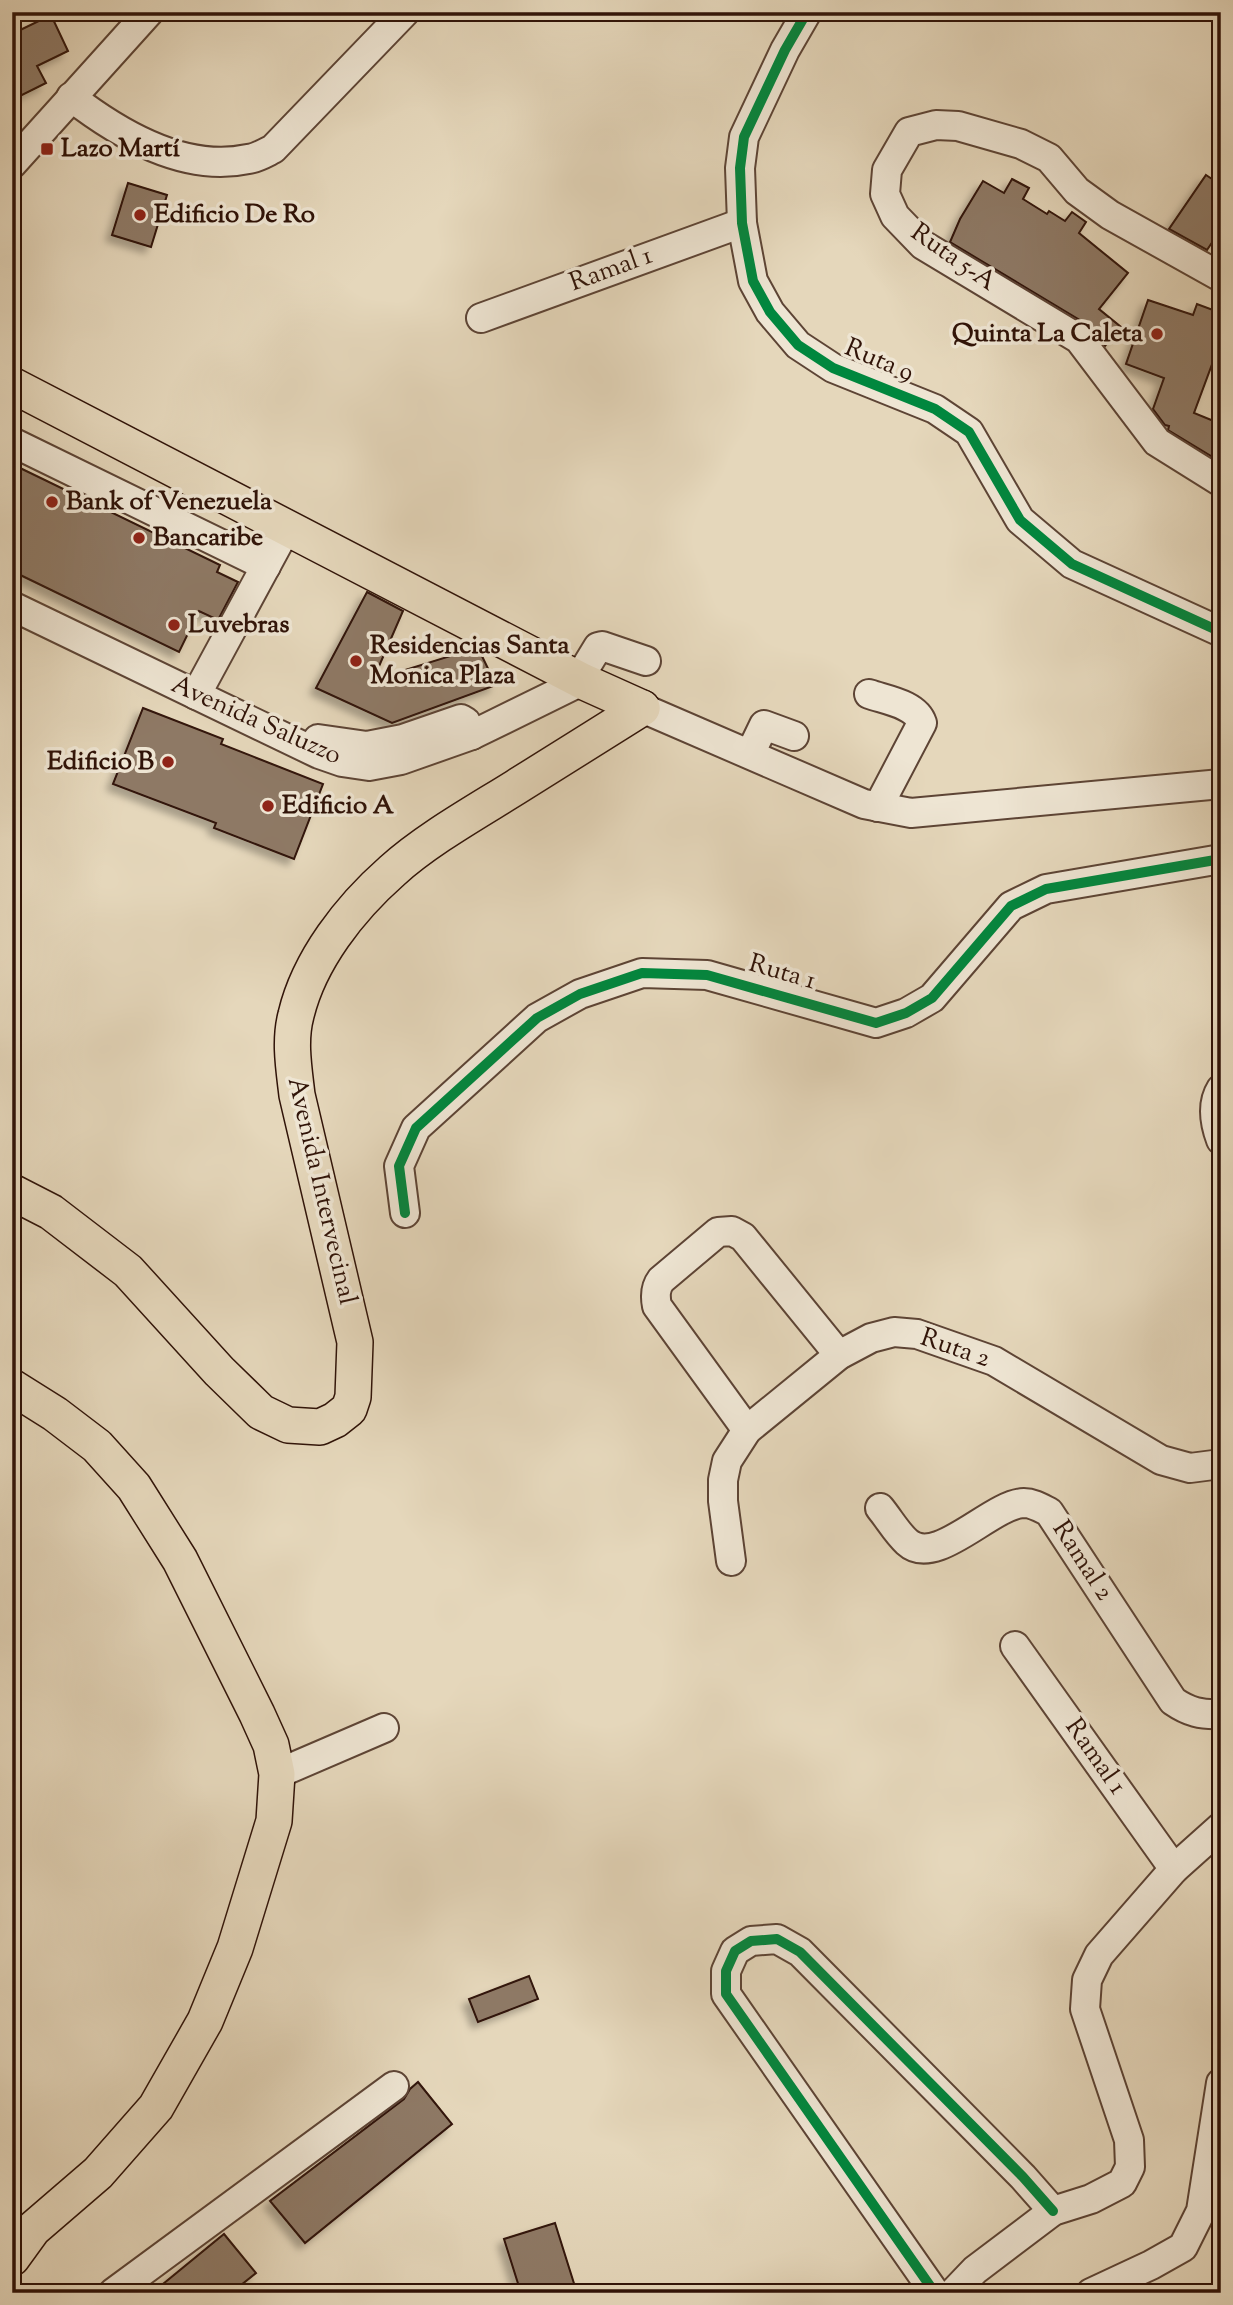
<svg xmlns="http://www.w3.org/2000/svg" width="1233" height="2305" viewBox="0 0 1233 2305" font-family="'Sorts Mill Goudy',serif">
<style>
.building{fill:#8e7965;stroke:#301308;stroke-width:2;filter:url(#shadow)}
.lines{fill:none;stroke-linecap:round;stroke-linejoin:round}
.minor-casing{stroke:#5d4435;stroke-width:32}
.major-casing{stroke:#301308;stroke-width:38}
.minor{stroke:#eee5d3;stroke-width:28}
.major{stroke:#e5d7bb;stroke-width:35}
.cycleway-casing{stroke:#eee5d3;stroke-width:15}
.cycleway{stroke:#00873e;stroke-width:10}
.poi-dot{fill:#8f2418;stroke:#eee5d3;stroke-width:2.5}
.labels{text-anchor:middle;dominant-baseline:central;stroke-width:7;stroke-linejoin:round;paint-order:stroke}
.poi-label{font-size:26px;font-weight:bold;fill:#301308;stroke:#eee5d3;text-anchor:start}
.street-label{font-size:26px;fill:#301308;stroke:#eee5d3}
</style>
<defs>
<filter id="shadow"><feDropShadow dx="-6" dy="6" stdDeviation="3.5" flood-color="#0004"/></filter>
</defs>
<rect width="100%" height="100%" fill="#e5d7bb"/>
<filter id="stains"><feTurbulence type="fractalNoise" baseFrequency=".00286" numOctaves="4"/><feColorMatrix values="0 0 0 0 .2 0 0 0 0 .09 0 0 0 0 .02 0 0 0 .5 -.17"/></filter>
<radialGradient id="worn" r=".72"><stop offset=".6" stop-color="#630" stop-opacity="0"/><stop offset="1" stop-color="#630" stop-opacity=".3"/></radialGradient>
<g class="building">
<path d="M51 15 68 51 37 66 46 83 12 100V34Z"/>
<path d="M1206 175 1221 185V229L1207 250 1169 229Z"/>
<path d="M1012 179 1029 188 1023 199 1047 214 1049 211 1065 221 1072 212 1086 222 1079 233 1128 273 1099 309 1121 327 1105 346 1088 325 950 242 960 219 983 181 1004 193Z"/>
<path d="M128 183 167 195 151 247 112 235Z"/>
<path d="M1148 300 1193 315 1197 304 1221 313V340L1194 413 1221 424V462L1168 430 1169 426 1165 425 1153 409 1164 378 1126 364Z"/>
<path d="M18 467 220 565 217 572 238 582 218 620 199 611 179 652 12 571V479Z"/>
<path d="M367 592 403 611 373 680 476 648 479 650 496 685 392 723 316 688Z"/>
<path d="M143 708 223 739 221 744 323 784 294 859 214 828 216 823 113 784Z"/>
<path d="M529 1976 538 1999 478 2022 469 1999Z"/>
<path d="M418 2082 452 2124 305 2243 270 2201 404 2099 410 2089Z"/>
<path d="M555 2223 577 2293H521L504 2239Z"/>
<path d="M224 2234 256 2273 231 2293H152Z"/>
</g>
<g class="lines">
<defs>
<g id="minor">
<path d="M807 12 785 50 744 137 740 168 742 223 753 281 770 312 798 345 833 368 935 409 969 432 1020 520 1072 564 1221 632"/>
<path d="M71 97C119 134 184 173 248 159 257 158 265 153 273 149L405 12"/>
<path d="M12 164 149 12"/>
<path d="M1221 277 1110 215 1077 191 1049 158 1021 144 958 126 936 125 909 132 887 170 885 194 895 216 923 245 1079 339 1157 442 1221 482"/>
<path d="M481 318 742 223"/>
<path d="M12 442 266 566"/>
<path d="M12 606 319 754 342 762 369 766 401 760 472 735 582 681 587 665 598 647 602 646 646 661"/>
<path d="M869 694C886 700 916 704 922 723L878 807"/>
<path d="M196 695 287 527"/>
<path d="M642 708 864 804 911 813 1221 784"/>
<path d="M318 739 367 746 403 739 461 719 466 722 472 735"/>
<path d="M750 754 764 725 794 736"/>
<path d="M1221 1089C1211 1105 1215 1124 1221 1140"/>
<path d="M405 1213 399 1166 416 1128 537 1018 580 994 642 973 707 975 876 1023 906 1013 932 998 1011 906 1046 889 1221 859"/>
<path d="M747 1430 657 1306C655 1296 655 1288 661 1280L718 1232 732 1231 743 1237 839 1355"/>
<path d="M880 1508C889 1519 897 1533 907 1542 936 1569 991 1504 1024 1503 1033 1503 1041 1508 1049 1512L1173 1701C1189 1712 1201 1715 1221 1714"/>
<path d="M731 1561 723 1501V1480L727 1461 747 1430 839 1355 871 1338 894 1332 917 1334 994 1361 1161 1460 1190 1468 1221 1464"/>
<path d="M1015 1646 1174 1869"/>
<path d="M277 1774 384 1728"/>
<path d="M113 2293 394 2086"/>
<path d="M935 2293 726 1994V1971L735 1951 751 1941 777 1939 800 1952 1023 2177 1053 2211"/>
<path d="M953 2293 975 2270 1053 2211 1091 2199 1122 2183 1130 2167 1129 2140 1085 2009 1087 1980 1099 1955 1174 1869 1221 1827"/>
<path d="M1091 2293 1151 2265 1183 2247 1201 2211 1221 2083"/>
</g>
<g id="major">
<path d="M12 385 582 681 642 708"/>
<path d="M12 1192 51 1212 128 1271 219 1371 261 1412 288 1425 320 1427 335 1420 349 1409 353 1397 355 1342 297 1095C294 1069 289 1041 296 1015 309 960 350 908 392 871 426 840 476 812 516 787 558 761 600 734 642 708"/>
<path d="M12 1387 55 1414 97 1446 134 1487 180 1560 257 1714 271 1745 277 1774 274 1821 235 1948 205 2021 156 2107 98 2173 33 2229 12 2258"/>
</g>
</defs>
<use href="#minor" class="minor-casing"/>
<use href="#major" class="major-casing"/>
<use href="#minor" class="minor"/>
<use href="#major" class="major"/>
<defs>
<g id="cycleway">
<path d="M807 12 785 50 744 137 740 168 742 223 753 281 770 312 798 345 833 368 935 409 969 432 1020 520 1072 564 1221 632"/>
<path d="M405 1213 399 1166 416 1128 537 1018 580 994 642 973 707 975 876 1023 906 1013 932 998 1011 906 1046 889 1221 859"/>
<path d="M935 2293 726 1994V1971L735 1951 751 1941 777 1939 800 1952 1023 2177 1053 2211"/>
</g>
</defs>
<use href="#cycleway" class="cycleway-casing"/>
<use href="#cycleway" class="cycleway"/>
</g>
<g class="poi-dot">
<rect x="40" y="142" width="14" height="14" rx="3.5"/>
<circle cx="140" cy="215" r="7"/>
<circle cx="1157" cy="334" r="7"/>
<circle cx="52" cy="502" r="7"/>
<circle cx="139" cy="538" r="7"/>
<circle cx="174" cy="625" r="7"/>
<circle cx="356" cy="661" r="7"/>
<circle cx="168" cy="762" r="7"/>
<circle cx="268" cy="806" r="7"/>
</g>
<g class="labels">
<g class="poi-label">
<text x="61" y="149">Lazo Martí</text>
<text x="154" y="215">Edificio De Ro</text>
<text x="1143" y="334" text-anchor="end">Quinta La Caleta</text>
<text x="66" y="502">Bank of Venezuela</text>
<text x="153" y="538">Bancaribe</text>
<text x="188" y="625">Luvebras</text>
<text x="370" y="646">Residencias Santa<tspan x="370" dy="30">Monica Plaza</tspan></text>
<text x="154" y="762" text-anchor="end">Edificio B</text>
<text x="282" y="806">Edificio A</text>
</g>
<g class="street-label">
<text transform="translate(953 258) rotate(35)">Ruta 5-A</text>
<text transform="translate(611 270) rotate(-20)">Ramal 1</text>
<text transform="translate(879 361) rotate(23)">Ruta 9</text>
<text transform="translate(256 721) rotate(24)">Avenida Saluzzo</text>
<text transform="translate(782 973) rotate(16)">Ruta 1</text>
<text transform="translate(321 1191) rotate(77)">Avenida Intervecinal</text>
<text transform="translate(955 1349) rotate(19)">Ruta 2</text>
<text transform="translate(1082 1561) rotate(57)">Ramal 2</text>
<text transform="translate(1095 1757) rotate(55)">Ramal 1</text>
</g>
</g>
<rect width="1233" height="2305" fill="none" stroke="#e5d7bb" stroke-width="42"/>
<rect x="14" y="14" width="1205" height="2277" fill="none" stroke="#301308" stroke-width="3.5"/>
<rect x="21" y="21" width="1191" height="2263" fill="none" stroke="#301308" stroke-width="2"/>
<rect width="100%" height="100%" filter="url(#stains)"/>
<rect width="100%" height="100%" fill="url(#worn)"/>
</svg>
